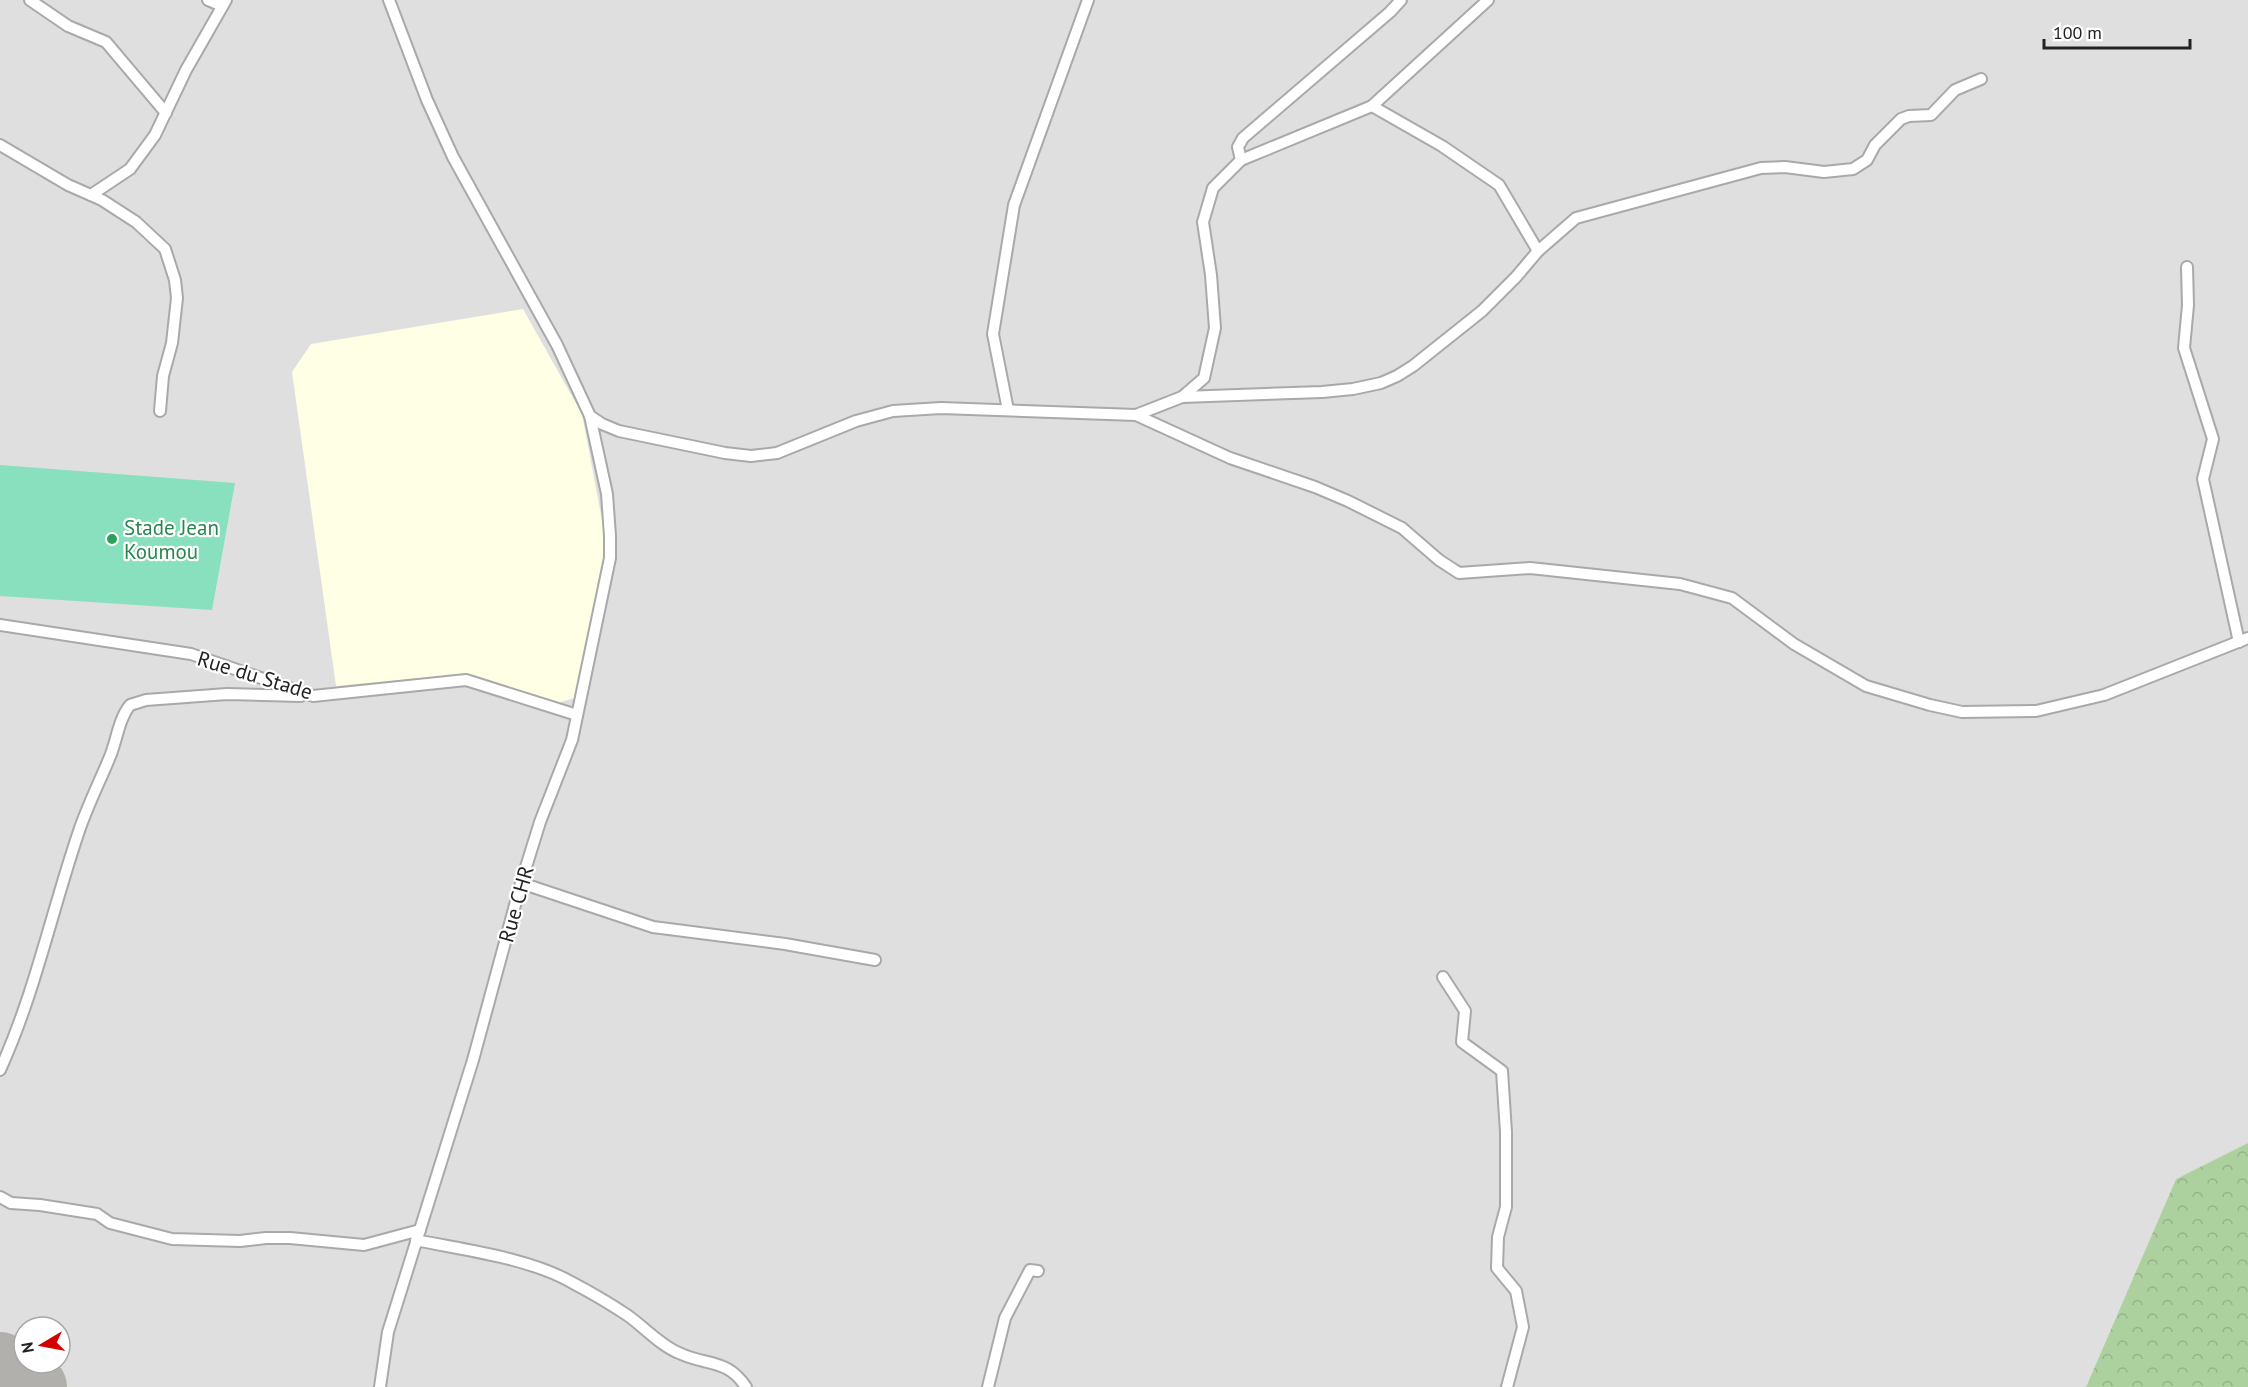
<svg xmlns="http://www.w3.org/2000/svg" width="2248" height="1387" viewBox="0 0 2248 1387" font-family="'PT Sans',sans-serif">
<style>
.residential{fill:#e0dfdf;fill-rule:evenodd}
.education{fill:#ffffe5}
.airport{fill:#e1dfda}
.forest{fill:url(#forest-crowns)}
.pitch{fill:#88e0be}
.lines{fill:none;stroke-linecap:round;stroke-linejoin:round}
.runway{stroke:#b1b0ac;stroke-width:66}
.street-casing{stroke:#a9a9a9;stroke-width:14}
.street{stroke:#fff;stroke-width:10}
.leisure-dot{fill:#2e9e5b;stroke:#fff;stroke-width:2}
.labels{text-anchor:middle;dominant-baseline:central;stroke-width:4.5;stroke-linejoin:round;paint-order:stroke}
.leisure-label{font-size:21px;fill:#27864d;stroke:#fff;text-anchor:start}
.street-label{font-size:21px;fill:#222;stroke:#fff}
</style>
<defs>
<pattern id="forest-crowns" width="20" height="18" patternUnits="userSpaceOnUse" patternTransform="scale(1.5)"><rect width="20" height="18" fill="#add19e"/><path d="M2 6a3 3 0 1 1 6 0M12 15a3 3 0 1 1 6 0" fill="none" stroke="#95b388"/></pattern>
</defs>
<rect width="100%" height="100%" fill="#f2efe9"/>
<path class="residential" d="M0 0H2248V1143L2176 1179 2086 1387H0ZM24 1327H60V1363H24Z"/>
<path class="education" d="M523 309 582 414 605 536 606 556 575 698 557 703 463 674 336 686 292 372 311 344Z"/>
<path class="airport" d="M0 1337 24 1353V1363H39L75 1387H0Z"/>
<path class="forest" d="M2248 1143V1387H2086L2176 1179Z"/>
<path class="pitch" d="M0 465 235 483 212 610 0 596Z"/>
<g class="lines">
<path class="runway" d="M0 1365 34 1387"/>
<defs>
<g id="street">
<path d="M30 0 68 26 106 42 166 113"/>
<path d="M208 0 222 6"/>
<path d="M1372 106 1442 146 1499 185 1538 251"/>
<path d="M0 145 68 185 102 200 136 222 165 249 175 280 177 298 172 343 163 376 160 411"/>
<path d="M1241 160 1238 147 1243 138 1390 12 1401 0"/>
<path d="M91 195 130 169 155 135 186 70 226 0"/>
<path d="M2187 267 2188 305 2184 348 2213 439 2203 479 2239 642"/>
<path d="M1182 397 1322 392 1353 389 1381 383 1397 376 1413 366 1482 311 1516 277 1538 251 1576 218 1761 168 1785 167 1824 172 1853 169 1867 160 1875 145 1901 119 1909 116 1931 115 1955 90 1981 79"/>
<path d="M1008 410 993 334 1014 205 1088 0"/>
<path d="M1136 415 1230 458 1315 487 1348 501 1402 528 1439 560 1459 573 1530 568 1680 584 1732 598 1794 644 1866 686 1930 705 1962 712 2036 711 2104 695 2248 638"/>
<path d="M590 416 602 424 619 431 725 453 751 456 777 453 856 421 893 411 941 408 1136 415 1182 397 1204 378 1215 328 1211 275 1203 222 1213 188 1241 160 1372 106 1488 0"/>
<path d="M0 625 191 654 313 696 466 680 577 715"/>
<path d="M521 883 653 927 785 944 875 960"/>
<path d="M1443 977 1465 1011 1462 1042 1502 1071 1506 1132V1207L1498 1237 1497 1268 1516 1291 1523 1327 1507 1387"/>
<path d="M0 1070C35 993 52 910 79 831 87 807 99 783 109 759 117 741 118 720 130 705L146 700 227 694 301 696"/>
<path d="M0 1197 11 1203 40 1205 97 1214 110 1223 172 1239 240 1241 266 1238H290L364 1245 420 1230"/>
<path d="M416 1240C464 1250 529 1258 571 1282 590 1292 609 1303 627 1315 643 1326 661 1346 679 1353 706 1366 727 1358 746 1387"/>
<path d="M380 1387 388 1332 473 1060 521 883 540 822 572 740 610 558V536L607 494 590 416 557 345 453 157 427 100 389 0"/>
<path d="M988 1387 1005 1318 1030 1270 1038 1271"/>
</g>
</defs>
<use href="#street" class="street-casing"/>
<use href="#street" class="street"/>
</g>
<circle class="leisure-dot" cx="112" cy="539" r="6"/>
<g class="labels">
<g class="leisure-label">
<text x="124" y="527">Stade Jean<tspan x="124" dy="24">Koumou</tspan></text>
</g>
<g class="street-label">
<text transform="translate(255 675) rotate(17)">Rue du Stade</text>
<text transform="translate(516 904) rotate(-74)">Rue CHR</text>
</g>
</g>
<g transform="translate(42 1345) rotate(260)"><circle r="28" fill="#ffffff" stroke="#a7a7a7" stroke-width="1.5"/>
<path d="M0-4.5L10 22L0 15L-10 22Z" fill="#d40000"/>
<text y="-9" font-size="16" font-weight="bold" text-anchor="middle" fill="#222222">N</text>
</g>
<path d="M2044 39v9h146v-9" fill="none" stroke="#222222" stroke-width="3"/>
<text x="2053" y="39" font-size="18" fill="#222222" stroke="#ffffff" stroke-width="4.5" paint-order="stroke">100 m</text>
</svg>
